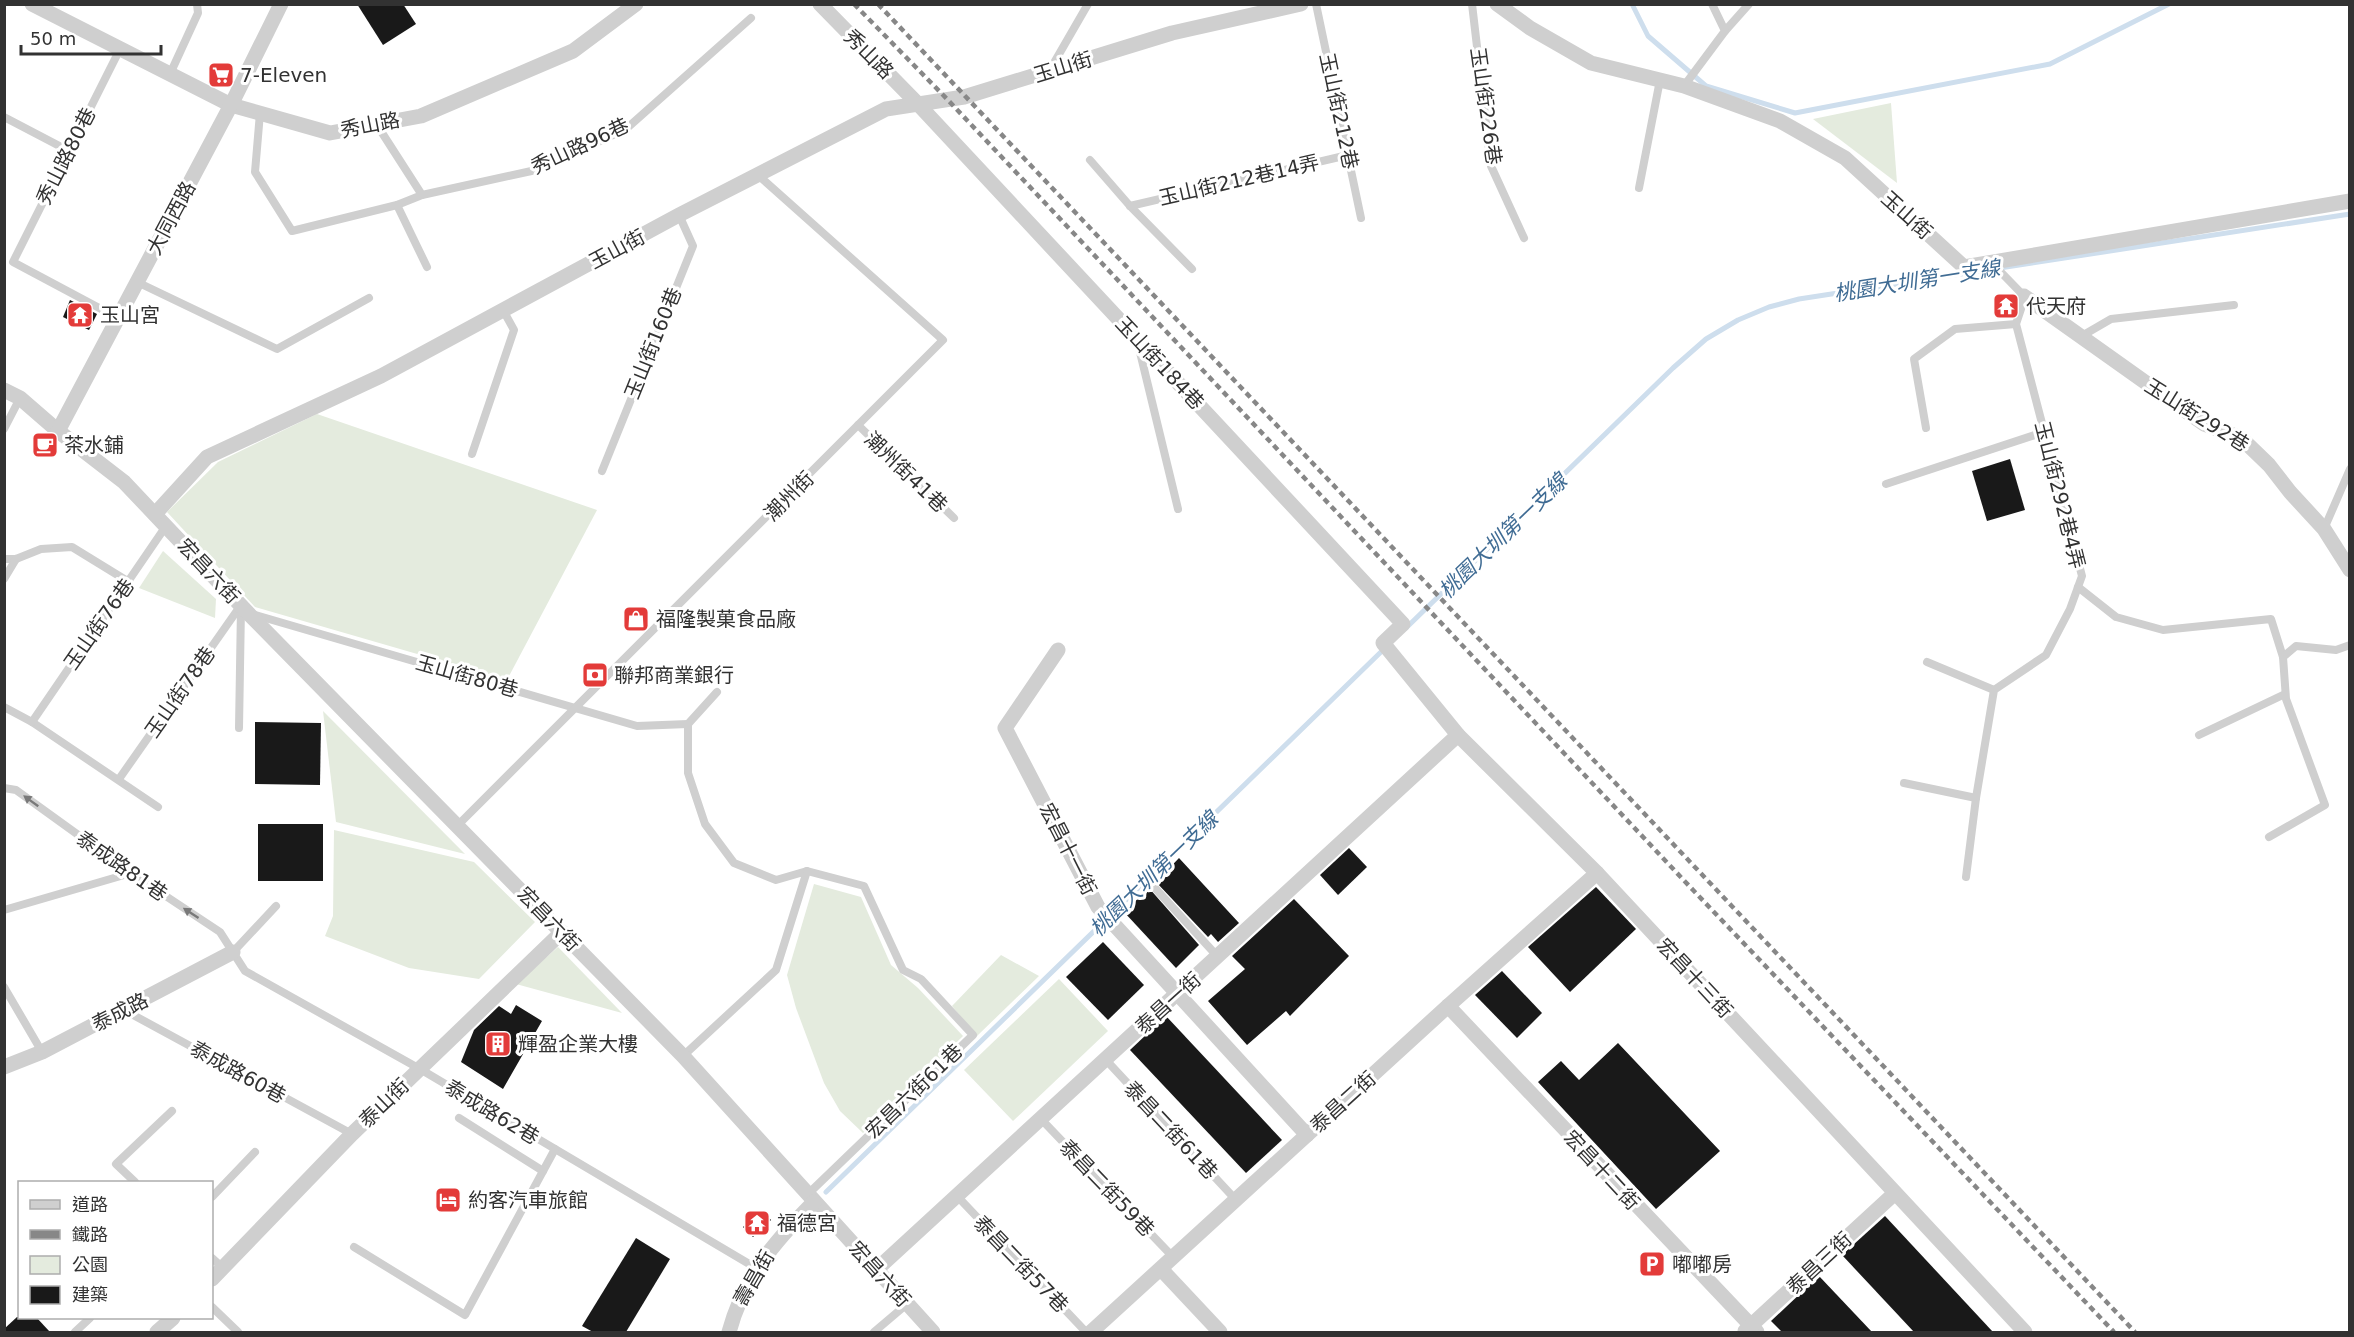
<svg xmlns="http://www.w3.org/2000/svg" width="2354" height="1337" viewBox="0 0 2354 1337" font-family="'DejaVu Sans','Noto Sans TC',sans-serif">
<style>
.green{fill:#e4ebde}
.lines{fill:none;stroke-linecap:round;stroke-linejoin:round}
.stream{stroke:#cedeed;stroke-width:5}
.building{fill:#191919}
.service{stroke:#cfcfcf;stroke-width:8}
.minor{stroke:#cfcfcf;stroke-width:15}
.rail{stroke:#878787;stroke-width:4.5;stroke-dasharray:6 4.5;stroke-linecap:butt}
.oneway{fill:#797979}
.labels{text-anchor:middle;dominant-baseline:central;stroke-width:6;stroke-linejoin:round;paint-order:stroke}
.street-label{font-size:20px;fill:#323232;stroke:#fff}
.poi-label{font-size:20px;fill:#323232;stroke:#fff;text-anchor:start}
.water-label{font-size:21px;font-style:italic;fill:#406c94;stroke:#fff}
</style>
<rect width="100%" height="100%" fill="#fff"/>
<g class="green">
<path d="M1891 103 1897 183 1813 119Z"/>
<path d="M317 414 597 510 507 680 255 607 167 512 218 462Z"/>
<path d="M163 551 216 599 215 618 139 588Z"/>
<path d="M323 711 465 854 336 822Z"/>
<path d="M334 830 474 862 535 922 479 979 409 968 325 936 333 916Z"/>
<path d="M814 884 861 897 891 965 918 988 963 1036 863 1133 840 1111 824 1083 796 1008 787 975Z"/>
<path d="M558 947 622 1013 516 984Z"/>
<path d="M1001 955 1039 976 977 1036 952 1006Z"/>
<path d="M1059 979 1108 1031 1013 1121 964 1070Z"/>
</g>
<g class="lines">
<g class="stream">
<path d="M1632 4 1648 36 1706 86 1795 113 2050 64 2169 4"/>
<path d="M1406 628 1673 368 1706 339 1738 320 1769 307 1799 299 2350 214"/>
<path d="M826 1192 1384 649"/>
</g>
</g>
<g class="building">
<path d="M357 4H403L416 24 383 45Z"/>
<path d="M70 300 97 314 89 330 63 317Z"/>
<path d="M2010 459 2025 510 1987 521 1972 471Z"/>
<path d="M255 722 321 723 320 785 255 784Z"/>
<rect x="258" y="824" width="65" height="57"/>
<path d="M1349 848 1367 867 1338 895 1320 875Z"/>
<path d="M1179 858 1239 923 1218 942 1211 934 1208 937 1156 882Z"/>
<path d="M1596 887 1636 929 1570 992 1528 947Z"/>
<path d="M1149 888 1199 945 1176 968 1124 912Z"/>
<path d="M1294 899 1349 956 1290 1016 1286 1011 1247 1045 1208 1001 1245 969 1232 956Z"/>
<path d="M1103 942 1144 985 1108 1020 1066 977Z"/>
<path d="M1502 971 1542 1013 1517 1038 1475 995Z"/>
<path d="M516 1005 542 1021 503 1089 461 1062 474 1030 499 1006 511 1014Z"/>
<path d="M1166 1016 1282 1140 1246 1173 1130 1050Z"/>
<path d="M1618 1043 1720 1151 1656 1209 1538 1082 1561 1061 1579 1080Z"/>
<path d="M762 1210 771 1220 753 1237 743 1227Z"/>
<path d="M1885 1216 1993 1332H1914L1842 1255Z"/>
<path d="M636 1238 670 1259 626 1332H593L582 1326Z"/>
<path d="M1819 1276 1872 1332H1782L1771 1321Z"/>
<path d="M17 1317H36L50 1332H4V1329Z"/>
</g>
<g class="lines">
<g class="service">
<path d="M1316 4 1361 218"/>
<path d="M1472 4 1491 166 1524 238"/>
<path d="M1725 31 1749 4"/>
<path d="M1051 68 1088 4"/>
<path d="M170 74 198 13 197 4"/>
<path d="M1684 86 1725 31 1712 4"/>
<path d="M260 113 255 172 292 231 397 205 422 195"/>
<path d="M4 117 69 151"/>
<path d="M377 125 422 195 536 170 626 129 751 18"/>
<path d="M1090 160 1130 206 1192 269"/>
<path d="M1639 188 1660 80"/>
<path d="M397 205 427 267"/>
<path d="M1130 206 1348 155"/>
<path d="M1992 263 2024 296"/>
<path d="M137 282 277 349 369 298"/>
<path d="M118 318 13 262 120 49"/>
<path d="M2080 337 2111 319 2234 305"/>
<path d="M1138 344 1178 509"/>
<path d="M858 425 954 518"/>
<path d="M1926 428 1914 359 1955 329 2016 324"/>
<path d="M4 429 20 398"/>
<path d="M472 454 514 330 503 310"/>
<path d="M602 471 693 246 679 215"/>
<path d="M1886 484 2044 432"/>
<path d="M2324 529 2350 469"/>
<path d="M4 559H16L41 549 72 547 129 582"/>
<path d="M4 579 16 559"/>
<path d="M2078 587 2116 617 2163 630 2271 619 2283 657"/>
<path d="M252 614 637 726 688 724"/>
<path d="M1927 662 1994 690"/>
<path d="M4 707 32 722 158 807"/>
<path d="M32 722 166 526"/>
<path d="M239 728 241 607"/>
<path d="M2199 735 2285 694"/>
<path d="M119 779 241 605"/>
<path d="M1904 783 1976 798"/>
<path d="M4 788 16 790 131 873 220 932 245 971 420 1069 756 1268"/>
<path d="M457 826 943 340 758 175"/>
<path d="M2269 837 2325 805 2286 699 2283 657 2296 646 2336 650 2350 645"/>
<path d="M1966 877 1976 798 1994 690 2046 655 2070 609 2082 576 2016 324 2025 297"/>
<path d="M1155 888 1218 957"/>
<path d="M4 910 131 873"/>
<path d="M233 952 276 906"/>
<path d="M4 987 42 1052"/>
<path d="M124 1010 352 1134"/>
<path d="M683 1056 776 970 807 871 776 880 734 863 705 824 688 773V724L717 692"/>
<path d="M1106 1060 1236 1200"/>
<path d="M459 1118 543 1171"/>
<path d="M1041 1119 1173 1257"/>
<path d="M135 1182 116 1164 172 1111"/>
<path d="M807 1195 973 1035 921 979 903 970 864 886 807 871"/>
<path d="M957 1196 1086 1332"/>
<path d="M212 1197 255 1152"/>
<path d="M354 1247 465 1315 555 1149"/>
<path d="M212 1258 223 1268"/>
<path d="M212 1307 238 1332"/>
<path d="M75 1332 90 1318"/>
<path d="M874 1332 907 1304"/>
</g>
<g class="minor">
<path d="M32 4 231 105 330 133 421 116 573 51 636 4"/>
<path d="M820 4 917 103 1403 624 1383 643 1458 735 1597 873 2025 1332"/>
<path d="M1497 4 1530 28 1591 63 1684 86 1780 121 1845 158 1964 267 2350 201"/>
<path d="M2024 296 2204 424 2241 438 2269 465 2290 492 2324 529 2350 570"/>
<path d="M4 390 20 398 58 431 124 482 248 613 683 1056 933 1332"/>
<path d="M58 431 231 105 281 4"/>
<path d="M155 514 207 457 381 376 679 215 886 109 964 97 1172 33 1301 4"/>
<path d="M1058 650 1005 728 1098 907 1307 1135"/>
<path d="M1448 1006 1757 1332"/>
<path d="M4 1067 42 1052 233 952"/>
<path d="M1161 1269 1220 1332"/>
<path d="M876 1270 1458 735"/>
<path d="M212 1279 352 1134 562 932"/>
<path d="M1745 1331 1895 1193"/>
<path d="M157 1332 173 1318"/>
<path d="M729 1332C744 1277 774 1242 814 1202"/>
<path d="M1091 1332 1448 1006 1597 873"/>
</g>
<g class="rail">
<path d="M854 4 947 99 1693 890 2114 1332"/>
<path d="M878 4 2135 1332"/>
</g>
</g>
<defs><path id="oneway-solid" d="M-6-.8H1V-3.2L6.5 0L1 3.2V.8H-6Z" transform="scale(1.5)"/></defs>
<g class="oneway">
<use href="#oneway-solid" transform="translate(31 801) rotate(-144)"/>
<use href="#oneway-solid" transform="translate(191 913) rotate(-147)"/>
</g>
<defs>
<symbol id="supermarket-square" viewBox="-11 -11 22 22"><rect x="-9" y="-9" width="18" height="18" rx="4" fill="#e33b39" stroke="#fff"/><path d="M-6-5.5h2.5l.6 2H6L4.5 2H-2.5L-4.4-4H-6ZM-1.5 3.2a1.3 1.3 0 1 0 .1 0ZM3 3.2a1.3 1.3 0 1 0 .1 0Z" fill="#fff"/></symbol>
<symbol id="temple-square" viewBox="-11 -11 22 22"><rect x="-9" y="-9" width="18" height="18" rx="4" fill="#e33b39" stroke="#fff"/><path d="M0-6L5-2H3V0L6.5 2.5H4V6H1.5V3h-3V6H-4V2.5H-6.5L-3 0V-2H-5Z" fill="#fff"/></symbol>
<symbol id="cafe-square" viewBox="-11 -11 22 22"><rect x="-9" y="-9" width="18" height="18" rx="4" fill="#e33b39" stroke="#fff"/><path d="M-5.5-4.5H6V0H3Q3 3.5 0 3.5H-2.5Q-5.5 3.5-5.5 0ZM3-3.2v2h1.7v-2ZM-6 4.5H4V6H-6Z" fill="#fff"/></symbol>
<symbol id="shop-square" viewBox="-11 -11 22 22"><rect x="-9" y="-9" width="18" height="18" rx="4" fill="#e33b39" stroke="#fff"/><path d="M-5-2.5h2.3a2.7 3.5 0 0 1 5.4 0H5L5.5 6h-11ZM-1.5-2.5h3a1.5 2.3 0 0 0-3 0Z" fill="#fff"/></symbol>
<symbol id="bank-square" viewBox="-11 -11 22 22"><rect x="-9" y="-9" width="18" height="18" rx="4" fill="#e33b39" stroke="#fff"/><path d="M-6-4H6V4H-6ZM0-2.3a2.3 2.3 0 1 0 0 4.6a2.3 2.3 0 1 0 0-4.6Z" fill="#fff"/></symbol>
<symbol id="building-square" viewBox="-11 -11 22 22"><rect x="-9" y="-9" width="18" height="18" rx="4" fill="#e33b39" stroke="#fff"/><path d="M-4-6H4V6H1V3H-1V6H-4ZM-2.5-4.3h1.7v1.8h-1.7ZM.8-4.3h1.7v1.8H.8ZM-2.5-1h1.7V.8h-1.7ZM.8-1h1.7V.8H.8Z" fill="#fff"/></symbol>
<symbol id="hotel-square" viewBox="-11 -11 22 22"><rect x="-9" y="-9" width="18" height="18" rx="4" fill="#e33b39" stroke="#fff"/><path d="M-6-4.5h1.5V1H6V5H4.5V3h-9V5H-6ZM-4 0a1.8 1.8 0 1 1 3.6 0ZM.5 0V-2.5h3Q6-2.5 6 0Z" fill="#fff"/></symbol>
<symbol id="parking-square" viewBox="-11 -11 22 22"><rect x="-9" y="-9" width="18" height="18" rx="4" fill="#e33b39" stroke="#fff"/><path d="M-3.5-5.5H1a3.5 3.5 0 0 1 0 7H-1V5.5H-3.5ZM-1-3.4V-.6H.8a1.4 1.4 0 0 0 0-2.8Z" fill="#fff"/></symbol>
</defs>
<g fill-rule="evenodd">
<use href="#supermarket-square" x="206" y="60" width="30" height="30"/>
<use href="#temple-square" x="1991" y="291" width="30" height="30"/>
<use href="#temple-square" x="65" y="300" width="30" height="30"/>
<use href="#cafe-square" x="30" y="430" width="30" height="30"/>
<use href="#shop-square" x="621" y="604" width="30" height="30"/>
<use href="#bank-square" x="580" y="660" width="30" height="30"/>
<use href="#building-square" x="483" y="1029" width="30" height="30"/>
<use href="#hotel-square" x="433" y="1185" width="30" height="30"/>
<use href="#temple-square" x="742" y="1208" width="30" height="30"/>
<use href="#parking-square" x="1637" y="1249" width="30" height="30"/>
</g>
<g class="labels">
<g class="street-label">
<text transform="translate(869 54) rotate(45)">秀山路</text>
<text transform="translate(1063 67) rotate(-17)">玉山街</text>
<text transform="translate(1486 106) rotate(82)">玉山街226巷</text>
<text transform="translate(1339 111) rotate(78)">玉山街212巷</text>
<text transform="translate(370 125) rotate(-11)">秀山路</text>
<text transform="translate(580 146) rotate(-25)">秀山路96巷</text>
<text transform="translate(66 156) rotate(-63)">秀山路80巷</text>
<text transform="translate(1239 180) rotate(-13)">玉山街212巷14弄</text>
<text transform="translate(1907 215) rotate(42)">玉山街</text>
<text transform="translate(171 218) rotate(-62)">大同西路</text>
<text transform="translate(617 249) rotate(-28)">玉山街</text>
<text transform="translate(653 343) rotate(-68)">玉山街160巷</text>
<text transform="translate(1160 363) rotate(47)">玉山街184巷</text>
<text transform="translate(2197 415) rotate(32)">玉山街292巷</text>
<text transform="translate(906 472) rotate(44)">潮州街41巷</text>
<text transform="translate(2060 495) rotate(76)">玉山街292巷4弄</text>
<text transform="translate(789 496) rotate(-45)">潮州街</text>
<text transform="translate(209 571) rotate(47)">宏昌六街</text>
<text transform="translate(99 624) rotate(-55)">玉山街76巷</text>
<text transform="translate(467 676) rotate(16)">玉山街80巷</text>
<text transform="translate(180 692) rotate(-55)">玉山街78巷</text>
<text transform="translate(1068 849) rotate(63)">宏昌十一街</text>
<text transform="translate(122 866) rotate(35)">泰成路81巷</text>
<text transform="translate(549 919) rotate(46)">宏昌六街</text>
<text transform="translate(1695 978) rotate(47)">宏昌十三街</text>
<text transform="translate(1168 1003) rotate(-42)">泰昌一街</text>
<text transform="translate(120 1012) rotate(-27)">泰成路</text>
<text transform="translate(238 1072) rotate(29)">泰成路60巷</text>
<text transform="translate(914 1091) rotate(-44)">宏昌六街61巷</text>
<text transform="translate(1343 1102) rotate(-42)">泰昌二街</text>
<text transform="translate(384 1103) rotate(-44)">泰山街</text>
<text transform="translate(492 1112) rotate(31)">泰成路62巷</text>
<text transform="translate(1171 1130) rotate(47)">泰昌二街61巷</text>
<text transform="translate(1602 1170) rotate(47)">宏昌十二街</text>
<text transform="translate(1107 1188) rotate(46)">泰昌二街59巷</text>
<text transform="translate(1819 1263) rotate(-43)">泰昌三街</text>
<text transform="translate(1021 1264) rotate(46)">泰昌二街57巷</text>
<text transform="translate(880 1274) rotate(48)">宏昌六街</text>
<text transform="translate(754 1278) rotate(-60)">壽昌街</text>
</g>
<g class="poi-label">
<text x="240" y="75">7-Eleven</text>
<text x="2026" y="306">代天府</text>
<text x="100" y="315">玉山宮</text>
<text x="64" y="445">茶水鋪</text>
<text x="656" y="619">福隆製菓食品廠</text>
<text x="614" y="675">聯邦商業銀行</text>
<text x="518" y="1044">輝盈企業大樓</text>
<text x="468" y="1200">約客汽車旅館</text>
<text x="777" y="1223">福德宮</text>
<text x="1672" y="1264">嘟嘟房</text>
</g>
<g class="water-label">
<text transform="translate(1917 281) rotate(-9)">桃園大圳第一支線</text>
<text transform="translate(1503 536) rotate(-44)">桃園大圳第一支線</text>
<text transform="translate(1154 874) rotate(-44)">桃園大圳第一支線</text>
</g>
</g>
<rect width="2354" height="1337" fill="none" stroke="#323232" stroke-width="12"/>
<rect x="18" y="1181" width="195" height="138" fill="#ffffff" stroke="#adadad" stroke-width="1.5"/>
<rect x="30" y="1200" width="30" height="9" fill="#cfcfcf" stroke="#adadad" stroke-width="1.5"/>
<text x="72" y="1211" font-size="18" fill="#323232">道路</text>
<rect x="30" y="1230" width="30" height="9" fill="#878787" stroke="#adadad" stroke-width="1.5"/>
<text x="72" y="1241" font-size="18" fill="#323232">鐵路</text>
<rect x="30" y="1256" width="30" height="18" fill="#e4ebde" stroke="#adadad" stroke-width="1.5"/>
<text x="72" y="1271" font-size="18" fill="#323232">公園</text>
<rect x="30" y="1286" width="30" height="18" fill="#191919" stroke="#adadad" stroke-width="1.5"/>
<text x="72" y="1301" font-size="18" fill="#323232">建築</text>
<path d="M21 45v9h140v-9" fill="none" stroke="#323232" stroke-width="3"/>
<text x="30" y="45" font-size="18" fill="#323232" stroke="#ffffff" stroke-width="4.5" paint-order="stroke">50 m</text>
</svg>
